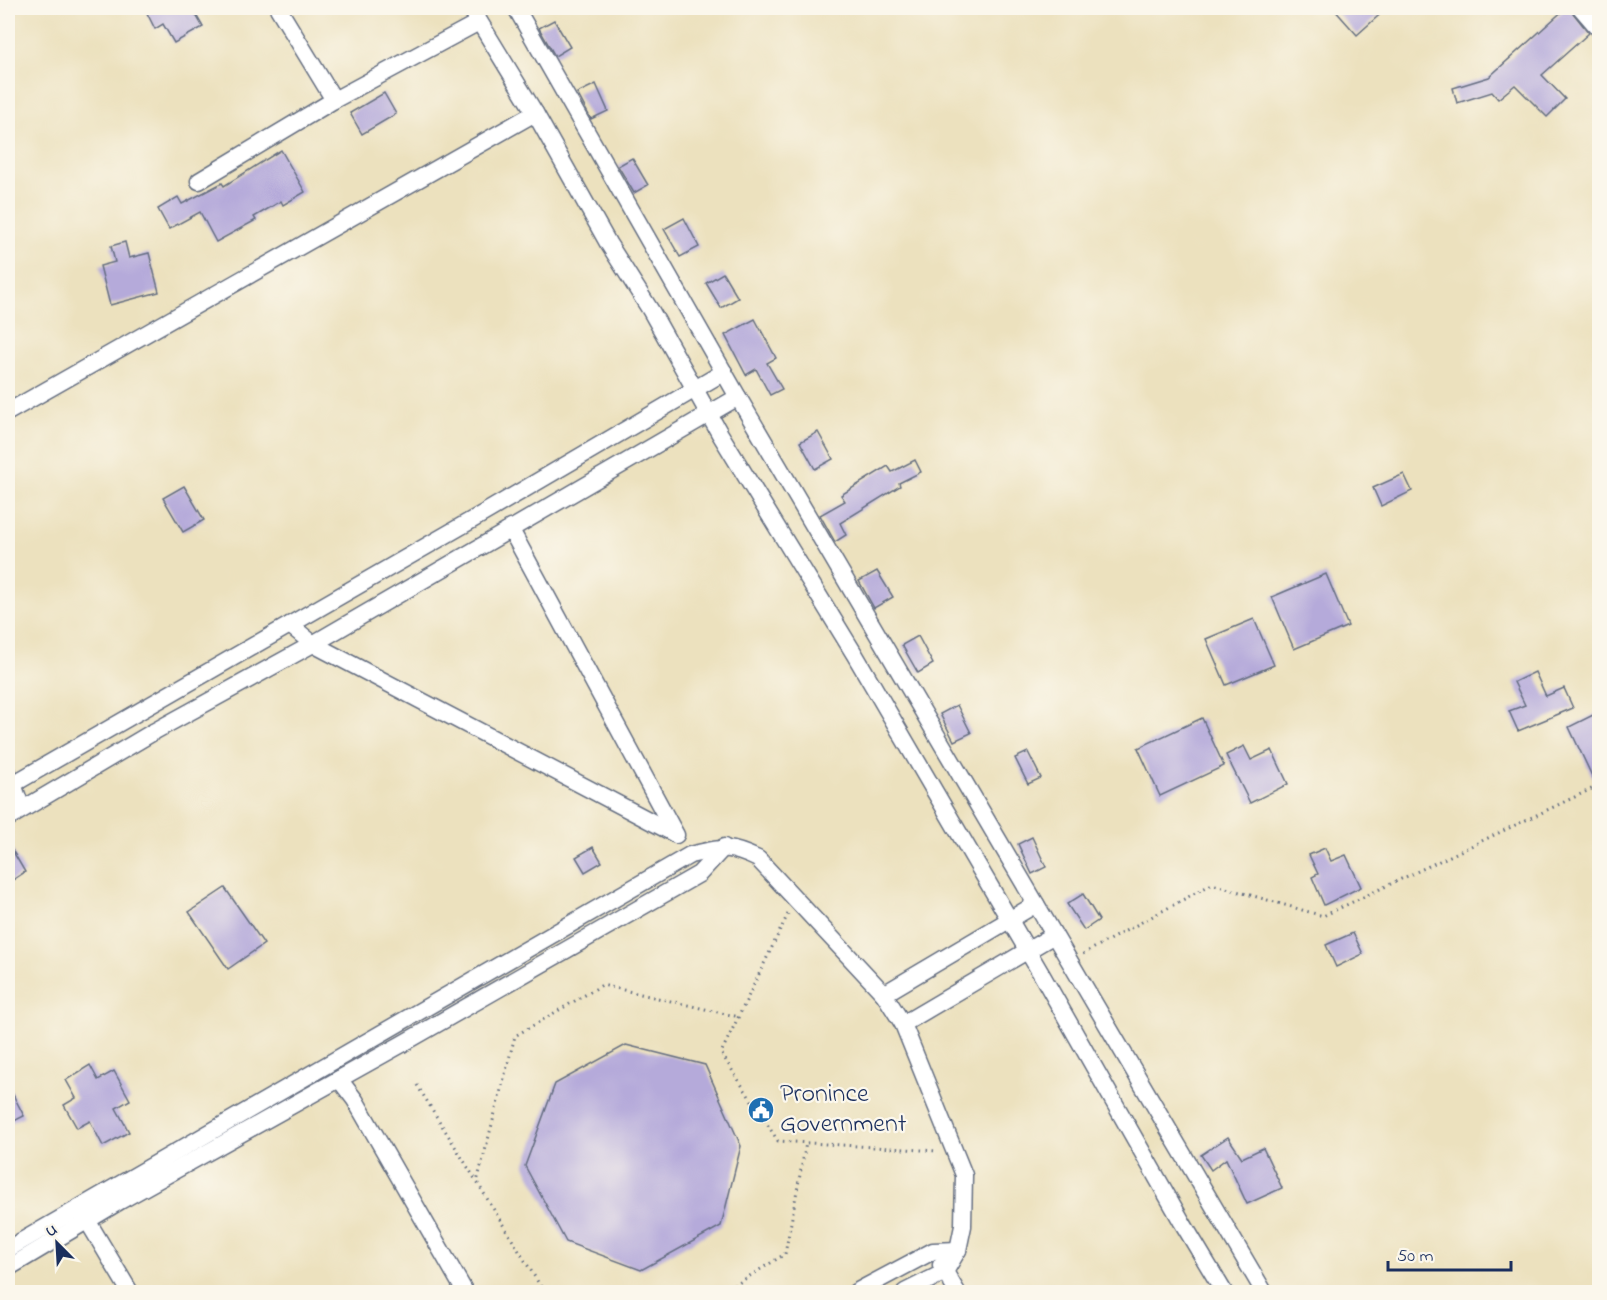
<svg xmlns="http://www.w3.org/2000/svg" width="1607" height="1300" viewBox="0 0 1607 1300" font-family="'Indie Flower',sans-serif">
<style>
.building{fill:#b5aada}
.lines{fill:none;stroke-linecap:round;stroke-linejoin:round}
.minor-casing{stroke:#646d80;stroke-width:19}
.path{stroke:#646d80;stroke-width:3;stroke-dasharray:1.5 4.5;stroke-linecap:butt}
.minor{stroke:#fff;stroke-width:16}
.labels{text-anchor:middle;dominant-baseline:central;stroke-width:4.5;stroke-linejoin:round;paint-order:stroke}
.poi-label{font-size:26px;fill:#1b2f5e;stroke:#fbf7ec;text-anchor:start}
</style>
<rect width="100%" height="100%" fill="#fbf7ec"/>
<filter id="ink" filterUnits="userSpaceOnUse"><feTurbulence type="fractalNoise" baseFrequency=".0167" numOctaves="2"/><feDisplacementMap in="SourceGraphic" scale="12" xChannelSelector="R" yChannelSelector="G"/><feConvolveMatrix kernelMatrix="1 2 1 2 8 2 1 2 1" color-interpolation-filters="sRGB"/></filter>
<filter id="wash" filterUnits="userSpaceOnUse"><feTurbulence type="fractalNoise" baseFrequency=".008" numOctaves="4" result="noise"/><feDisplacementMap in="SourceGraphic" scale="24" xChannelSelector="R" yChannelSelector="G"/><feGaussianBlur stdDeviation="1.35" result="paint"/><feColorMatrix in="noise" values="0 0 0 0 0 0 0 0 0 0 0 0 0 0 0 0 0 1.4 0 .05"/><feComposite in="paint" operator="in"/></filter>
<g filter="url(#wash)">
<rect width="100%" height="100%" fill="#ece1be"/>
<g id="blocks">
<g class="building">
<path d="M157 8H192L203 27 174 43 163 24 155 29 147 13Z"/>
<path d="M1333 8H1387L1357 35Z"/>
<path d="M1566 8H1569L1589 33 1542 75 1565 99 1547 117 1515 85 1498 99 1492 92 1457 103 1453 88 1489 77Z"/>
<path d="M554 20 570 47 555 56 539 28Z"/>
<path d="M596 84 608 111 591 119 577 93Z"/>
<path d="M384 93 396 114 362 134 350 113Z"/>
<path d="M281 150 305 192 283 205 281 201 254 217 256 220 216 242 200 212 169 229 158 209 178 197 182 204 222 183 224 186Z"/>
<path d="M632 158 648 185 634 193 618 166Z"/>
<path d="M684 218 699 247 680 257 664 229Z"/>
<path d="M125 242 129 258 149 253 159 292 110 305 100 266 115 262 111 246Z"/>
<path d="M723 273 738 298 721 308 706 283Z"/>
<path d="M755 319 776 358 767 363 782 389 770 395 756 369 746 375 725 335Z"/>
<path d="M818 432 833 459 815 469 800 442Z"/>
<path d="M915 460 921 472 899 483 900 486 840 523 846 535 835 542 820 515 845 501 841 495 888 466 892 472Z"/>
<path d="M1404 474 1412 491 1381 506 1373 488Z"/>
<path d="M184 486 204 520 183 532 163 498Z"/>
<path d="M877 571 893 597 874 608 859 581Z"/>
<path d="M1326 574 1348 626 1294 649 1272 597Z"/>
<path d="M1254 619 1274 665 1226 685 1206 639Z"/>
<path d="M918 636 933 664 918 673 902 645Z"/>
<path d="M1535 672 1546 696 1564 688 1573 708 1518 731 1509 711 1525 705 1514 682Z"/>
<path d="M957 705 971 733 954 741 940 714Z"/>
<path d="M1599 712V791L1569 727Z"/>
<path d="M1202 718 1224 766 1160 796 1138 748Z"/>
<path d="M1244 746 1251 760 1272 750 1288 784 1250 803 1226 755Z"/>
<path d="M1028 752 1041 778 1028 784 1015 758Z"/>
<path d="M1032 837 1046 867 1032 874 1018 844Z"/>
<path d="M8 843 25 872 8 883Z"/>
<path d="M593 847 602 862 585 872 576 857Z"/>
<path d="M1325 848 1331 861 1346 855 1361 887 1324 905 1312 877 1318 874 1309 855Z"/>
<path d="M225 888 264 944 228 969 189 912Z"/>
<path d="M1083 894 1099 920 1084 930 1067 904Z"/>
<path d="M1353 933 1363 954 1336 967 1326 945Z"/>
<path d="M626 1045 705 1065 741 1146 721 1226 641 1270 566 1242 525 1166 555 1084Z"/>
<path d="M90 1065 98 1080 114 1071 130 1100 116 1108 129 1132 103 1146 90 1121 77 1128 64 1105 76 1098 66 1080Z"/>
<path d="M8 1085 24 1116 8 1124Z"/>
<path d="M1228 1137 1242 1158 1263 1148 1282 1188 1247 1204 1226 1159 1211 1170 1201 1155Z"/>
</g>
</g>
</g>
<g filter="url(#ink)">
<use href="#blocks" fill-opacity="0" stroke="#646d80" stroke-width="1.5"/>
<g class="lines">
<defs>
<g id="minor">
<path d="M278 8 334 100"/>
<path d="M471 8 535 113 608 243 651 311 720 434 855 655 1043 977 1182 1222 1224 1292"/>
<path d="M516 8 738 397 1264 1292"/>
<path d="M1581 8 1600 30"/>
<path d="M199 181 334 100 479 22"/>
<path d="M8 412 535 113"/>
<path d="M510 528 676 835"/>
<path d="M290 625 313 644 675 834"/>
<path d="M8 774 13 784 22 809"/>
<path d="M8 787 484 513 724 372"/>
<path d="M8 818 155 731 313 644 738 397"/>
<path d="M884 994 1036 904"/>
<path d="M903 1024 1054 935"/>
<path d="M339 1079 355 1100 465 1292"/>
<path d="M87 1220 130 1292"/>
<path d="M8 1249 690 855C722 848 726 844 758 859L884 994 903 1024 964 1175 963 1226 958 1250 945 1272 905 1292"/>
<path d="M941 1265 957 1292"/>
<path d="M8 1268 120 1201 402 1044 699 874 724 847"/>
<path d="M856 1292 933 1251 958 1250"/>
</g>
</defs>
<use href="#minor" class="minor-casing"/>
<g class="path">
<path d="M788 914 721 1053 778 1141 938 1151"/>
<path d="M1083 954 1212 884 1323 916 1600 785"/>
<path d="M417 1085 477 1182"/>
<path d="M544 1292 477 1182 515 1036 602 985 739 1017"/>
<path d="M724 1292 785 1254 806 1143"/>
</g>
<use href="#minor" class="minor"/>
</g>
</g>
<defs>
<symbol id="civic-disc" viewBox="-11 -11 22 22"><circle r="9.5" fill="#1f6fb2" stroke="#fbf7ec"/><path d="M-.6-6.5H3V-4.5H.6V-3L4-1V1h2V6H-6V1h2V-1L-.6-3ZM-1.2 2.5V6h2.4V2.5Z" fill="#fff"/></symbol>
</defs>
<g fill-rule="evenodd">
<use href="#civic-disc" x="746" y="1095" width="30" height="30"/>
</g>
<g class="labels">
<g class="poi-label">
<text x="780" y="1095">Pronince<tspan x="780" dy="30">Government</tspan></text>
</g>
</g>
<rect width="1607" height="1300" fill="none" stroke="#fbf7ec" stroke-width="30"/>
<g transform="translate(57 1243) rotate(336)" stroke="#fbf7ec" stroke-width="4.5" paint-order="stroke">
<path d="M0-4.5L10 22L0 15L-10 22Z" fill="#1b2f5e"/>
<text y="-9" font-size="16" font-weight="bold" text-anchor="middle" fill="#1b2f5e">U</text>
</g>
<path d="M1388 1261v9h123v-9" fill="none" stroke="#1b2f5e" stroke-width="3"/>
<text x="1397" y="1261" font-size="18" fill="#1b2f5e" stroke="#fbf7ec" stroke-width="4.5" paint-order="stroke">50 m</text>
</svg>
